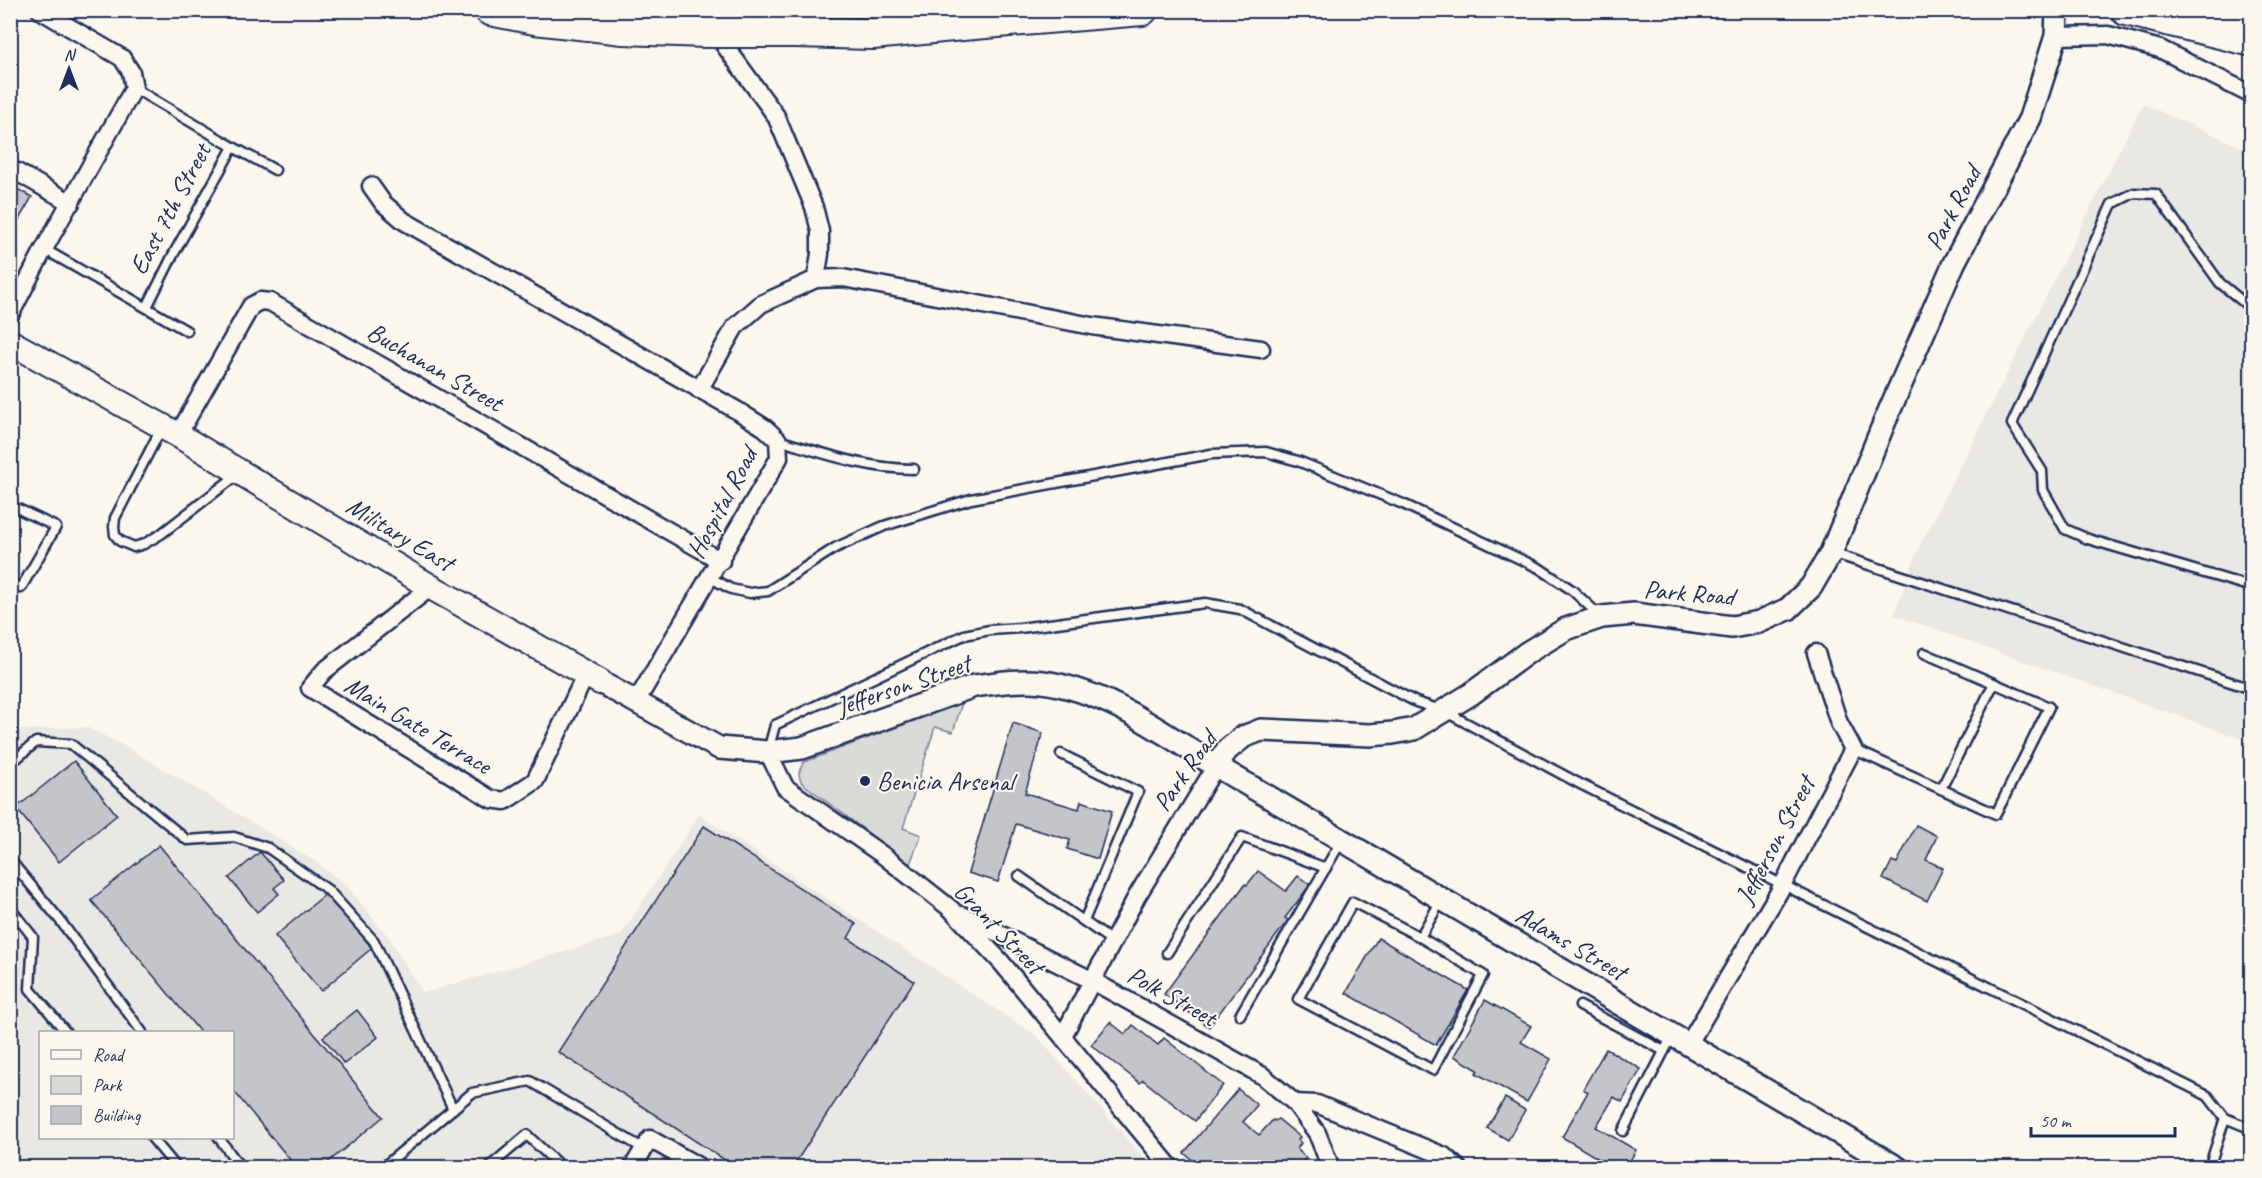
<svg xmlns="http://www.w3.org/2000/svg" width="2262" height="1178" viewBox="0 0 2262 1178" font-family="Caveat,sans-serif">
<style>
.built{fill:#eae8e2;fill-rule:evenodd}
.green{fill:#dadad7;stroke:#7a849a;stroke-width:1.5}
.building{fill:#c3c5c9;stroke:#1b2f5e;stroke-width:1.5}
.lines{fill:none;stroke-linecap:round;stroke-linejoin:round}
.service-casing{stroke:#1b2f5e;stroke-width:13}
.minor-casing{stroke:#1b2f5e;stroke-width:21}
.tertiary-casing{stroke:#1b2f5e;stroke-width:26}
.secondary-casing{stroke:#1b2f5e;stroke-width:28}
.motorway-casing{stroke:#1b2f5e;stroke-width:34}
.service{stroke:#fbf7ec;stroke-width:8}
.minor{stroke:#fbf7ec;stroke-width:16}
.tertiary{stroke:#fbf7ec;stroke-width:21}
.secondary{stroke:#fbf7ec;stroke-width:24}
.motorway{stroke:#fbf7ec;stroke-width:30}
.motorway-bridge-casing{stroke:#1b2f5e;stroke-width:34;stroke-linecap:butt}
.motorway-bridge{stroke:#fbf7ec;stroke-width:30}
.poi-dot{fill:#1b2f5e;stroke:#fbf7ec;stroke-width:2}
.labels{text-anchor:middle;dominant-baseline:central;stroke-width:4.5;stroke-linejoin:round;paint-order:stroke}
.street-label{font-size:26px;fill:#1b2f5e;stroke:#fbf7ec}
.poi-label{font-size:26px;fill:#1b2f5e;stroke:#fbf7ec;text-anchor:start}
</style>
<rect width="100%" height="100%" fill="#fbf7ec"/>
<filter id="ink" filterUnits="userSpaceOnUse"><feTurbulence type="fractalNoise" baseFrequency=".0167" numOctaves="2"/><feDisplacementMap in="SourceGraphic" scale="12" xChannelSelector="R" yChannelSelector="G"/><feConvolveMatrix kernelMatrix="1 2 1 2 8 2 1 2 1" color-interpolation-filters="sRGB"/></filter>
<g filter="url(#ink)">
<g class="built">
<path d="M2143 104 2251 151V742L1894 615 1917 552Z"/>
<path d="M86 727 125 746 248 820 319 864 346 885 390 939 423 993 621 935 699 815 1037 1036 1152 1167H11L10 730ZM40 1032H232V1138H40Z"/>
</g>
<path class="green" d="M962 703 953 732 935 727 903 828 921 835 910 864 802 783C797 775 799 770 804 762Z"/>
<g class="building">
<path d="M10 185 32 197 10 235Z"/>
<path d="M1013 723 1043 733 1025 793 1079 809 1081 801 1112 811 1098 859 1067 849 1070 840 1016 824 998 882 968 873Z"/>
<path d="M74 761 117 815 59 862 16 808Z"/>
<path d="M1916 825 1937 836 1926 860 1943 868 1927 901 1883 879 1892 861 1897 863Z"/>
<path d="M704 826 856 924 848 938 914 981 792 1168H737L558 1052Z"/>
<path d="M159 845 383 1117 321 1168H297L232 1089V1032H200L91 900Z"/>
<path d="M260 852 284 880 274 888 279 894 257 912 229 878Z"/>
<path d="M1258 871 1286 891 1298 876 1310 885 1285 918 1288 920 1209 1027 1164 994 1243 887 1245 884 1247 885Z"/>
<path d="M327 893 372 948 321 991 275 936Z"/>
<path d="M1378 938 1468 990 1436 1045 1346 993Z"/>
<path d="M1485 1000 1531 1026 1521 1042 1551 1059 1527 1102 1476 1073 1478 1070 1454 1056Z"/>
<path d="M357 1010 378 1037 344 1064 323 1037Z"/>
<path d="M1110 1022 1125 1034 1133 1025 1158 1045 1164 1038 1223 1085 1195 1121 1143 1080 1140 1083 1091 1045Z"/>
<path d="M1606 1049 1641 1069 1622 1102 1614 1097 1596 1127 1636 1150 1626 1168H1614L1562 1137 1588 1092 1583 1089Z"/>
<path d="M1238 1089 1257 1105 1243 1122 1259 1135 1273 1120 1275 1121 1278 1119 1300 1137 1298 1140 1301 1143 1297 1149 1306 1158 1298 1168H1194L1197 1164 1184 1153Z"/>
<path d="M1505 1098 1525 1110 1508 1140 1487 1128Z"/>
</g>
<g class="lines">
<defs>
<g id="service">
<path d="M134 88 233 147 173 255 147 307"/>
<path d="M233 147 275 170"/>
<path d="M44 249 187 331"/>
<path d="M2252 309 2220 283 2156 194 2134 193 2112 204 2012 424 2042 471 2043 490 2065 529 2088 539 2252 587"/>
<path d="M162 427 115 518 114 527 115 535 120 541 134 547 144 544 161 534 237 475"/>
<path d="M778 440C823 453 866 469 914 469"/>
<path d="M10 505 56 527 21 588 10 583"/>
<path d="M1832 553 2252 689"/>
<path d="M711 578 731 589 750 593 768 591 835 548 884 526 971 499 1211 454 1266 452 1298 461 1403 504 1539 568 1572 590 1600 616"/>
<path d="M1853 749 1996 814 2049 707 1924 653"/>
<path d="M768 751 775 725 964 635 990 630 1020 628 1205 603 1240 609 1416 702 1444 711 1582 785 2208 1096 2225 1118"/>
<path d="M1061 754 1138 792 1084 921"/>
<path d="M10 764 36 742 71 744 187 840 234 837 268 848 328 890 374 941 453 1109"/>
<path d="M1941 789 1994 683"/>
<path d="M10 860 59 919 142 1032"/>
<path d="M1019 876 1112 941"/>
<path d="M10 908 33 937 30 989 66 1032"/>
<path d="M1420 937 1483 975 1433 1070 1298 999 1353 902 1420 937 1442 899"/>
<path d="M1167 953 1242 837 1326 868"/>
<path d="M1580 1006 1664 1051"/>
<path d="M1240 1015 1342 840"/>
<path d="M1623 1131 1673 1034"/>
<path d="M152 1138 177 1168"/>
<path d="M219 1138 241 1168"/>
<path d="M382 1168 472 1093 530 1081 644 1149"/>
<path d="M488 1168 527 1135 562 1168"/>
<path d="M2209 1168 2225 1118 2252 1129"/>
</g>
<g id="minor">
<path d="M699 10 776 116 814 207 820 231V254L816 279"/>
<path d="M2217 10 2252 25"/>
<path d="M2056 36 2108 35 2160 49 2252 95"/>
<path d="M10 168 71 203"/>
<path d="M371 186 383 203 404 221 738 411 765 428 778 440 779 458 636 702"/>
<path d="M10 315 44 249 134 88 131 72 122 58 40 10"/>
<path d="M699 390 735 327 761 304 816 279 843 278 1092 326 1261 349"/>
<path d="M178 435 251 306 260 301 270 302 721 561"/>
<path d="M431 587 324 671 310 688 491 799 505 801 535 781 586 674"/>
<path d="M768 752 785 787 884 856 951 909 1001 962 1171 1168"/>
<path d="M962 915 1091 980 1263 1076 1295 1103 1317 1133 1331 1168"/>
<path d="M1063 1036 1137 896 1216 766"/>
<path d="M1689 1043 1779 892 1853 749 1839 723 1816 653"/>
<path d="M1295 1103 1317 1104 1444 1156 1458 1168"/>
<path d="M632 1168 650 1139 701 1168"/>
</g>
<g id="tertiary">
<path d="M600 682 719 748 768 752 802 748 974 686C996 683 1020 679 1043 682 1108 691 1162 733 1216 766L1898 1168"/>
<path d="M1216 766 1227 750 1243 737 1261 730 1370 735 1393 733 1414 729 1471 694 1528 652 1566 629 1602 617 1634 614 1732 627 1759 622 1788 609 1811 587 1831 553 1887 416 1954 263 2030 118 2056 36 2057 10"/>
</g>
<path id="secondary" d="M10 342 178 435 431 587 600 682"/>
<g id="motorway">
<path d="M490 10 535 19 623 29"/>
<path d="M2126 10 2252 41"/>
<path d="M795 32 873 34 962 25 1142 10"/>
</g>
</defs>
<use href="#service" class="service-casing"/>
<use href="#minor" class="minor-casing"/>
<use href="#tertiary" class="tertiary-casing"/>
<use href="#secondary" class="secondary-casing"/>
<use href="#motorway" class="motorway-casing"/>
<use href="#service" class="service"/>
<use href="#minor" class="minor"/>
<use href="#tertiary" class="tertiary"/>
<use href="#secondary" class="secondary"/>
<use href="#motorway" class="motorway"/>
<defs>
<path id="motorway-bridge" d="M623 29 706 32H795"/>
</defs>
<use href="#motorway-bridge" class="motorway-bridge-casing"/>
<use href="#motorway-bridge" class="motorway-bridge"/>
</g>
</g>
<circle class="poi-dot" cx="865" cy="781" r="6"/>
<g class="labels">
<g class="street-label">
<text transform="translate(1953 208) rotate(-62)">Park Road</text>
<text transform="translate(170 209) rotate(-62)">East 7th Street</text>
<text transform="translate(435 367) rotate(30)">Buchanan Street</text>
<text transform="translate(722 503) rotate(-62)">Hospital Road</text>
<text transform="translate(400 534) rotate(31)">Military East</text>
<text transform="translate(1689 593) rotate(5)">Park Road</text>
<text transform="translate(903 685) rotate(-19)">Jefferson Street</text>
<text transform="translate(418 725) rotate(31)">Main Gate Terrace</text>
<text transform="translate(1185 771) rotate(-55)">Park Road</text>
<text transform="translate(1775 840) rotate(-62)">Jefferson Street</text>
<text transform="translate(999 928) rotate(46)">Grant Street</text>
<text transform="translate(1571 943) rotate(30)">Adams Street</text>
<text transform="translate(1172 996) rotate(29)">Polk Street</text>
</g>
<g class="poi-label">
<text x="877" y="781">Benicia Arsenal</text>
</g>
</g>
<rect width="2262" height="1178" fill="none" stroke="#fbf7ec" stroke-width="36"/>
<rect x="18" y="18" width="2226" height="1142" fill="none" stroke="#1b2f5e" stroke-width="2" filter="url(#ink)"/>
<rect x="39" y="1031" width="195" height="108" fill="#fbf7ec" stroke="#a1a7b3" stroke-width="1.5"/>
<rect x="51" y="1050" width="30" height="9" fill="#fbf7ec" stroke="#a1a7b3" stroke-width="1.5"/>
<text x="93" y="1061" font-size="18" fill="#1b2f5e">Road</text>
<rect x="51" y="1076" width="30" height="18" fill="#dadad7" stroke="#a1a7b3" stroke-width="1.5"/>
<text x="93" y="1091" font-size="18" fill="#1b2f5e">Park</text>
<rect x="51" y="1106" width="30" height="18" fill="#c3c5c9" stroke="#a1a7b3" stroke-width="1.5"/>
<text x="93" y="1121" font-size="18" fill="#1b2f5e">Building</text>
<g transform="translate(69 69)" stroke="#fbf7ec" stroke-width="4.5" paint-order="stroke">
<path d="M0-4.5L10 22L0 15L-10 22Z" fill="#1b2f5e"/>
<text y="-9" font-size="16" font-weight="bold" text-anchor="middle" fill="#1b2f5e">N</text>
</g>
<path d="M2031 1127v9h144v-9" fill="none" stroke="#1b2f5e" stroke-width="3"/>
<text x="2040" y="1127" font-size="18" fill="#1b2f5e" stroke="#fbf7ec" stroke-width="4.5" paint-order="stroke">50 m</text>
</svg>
